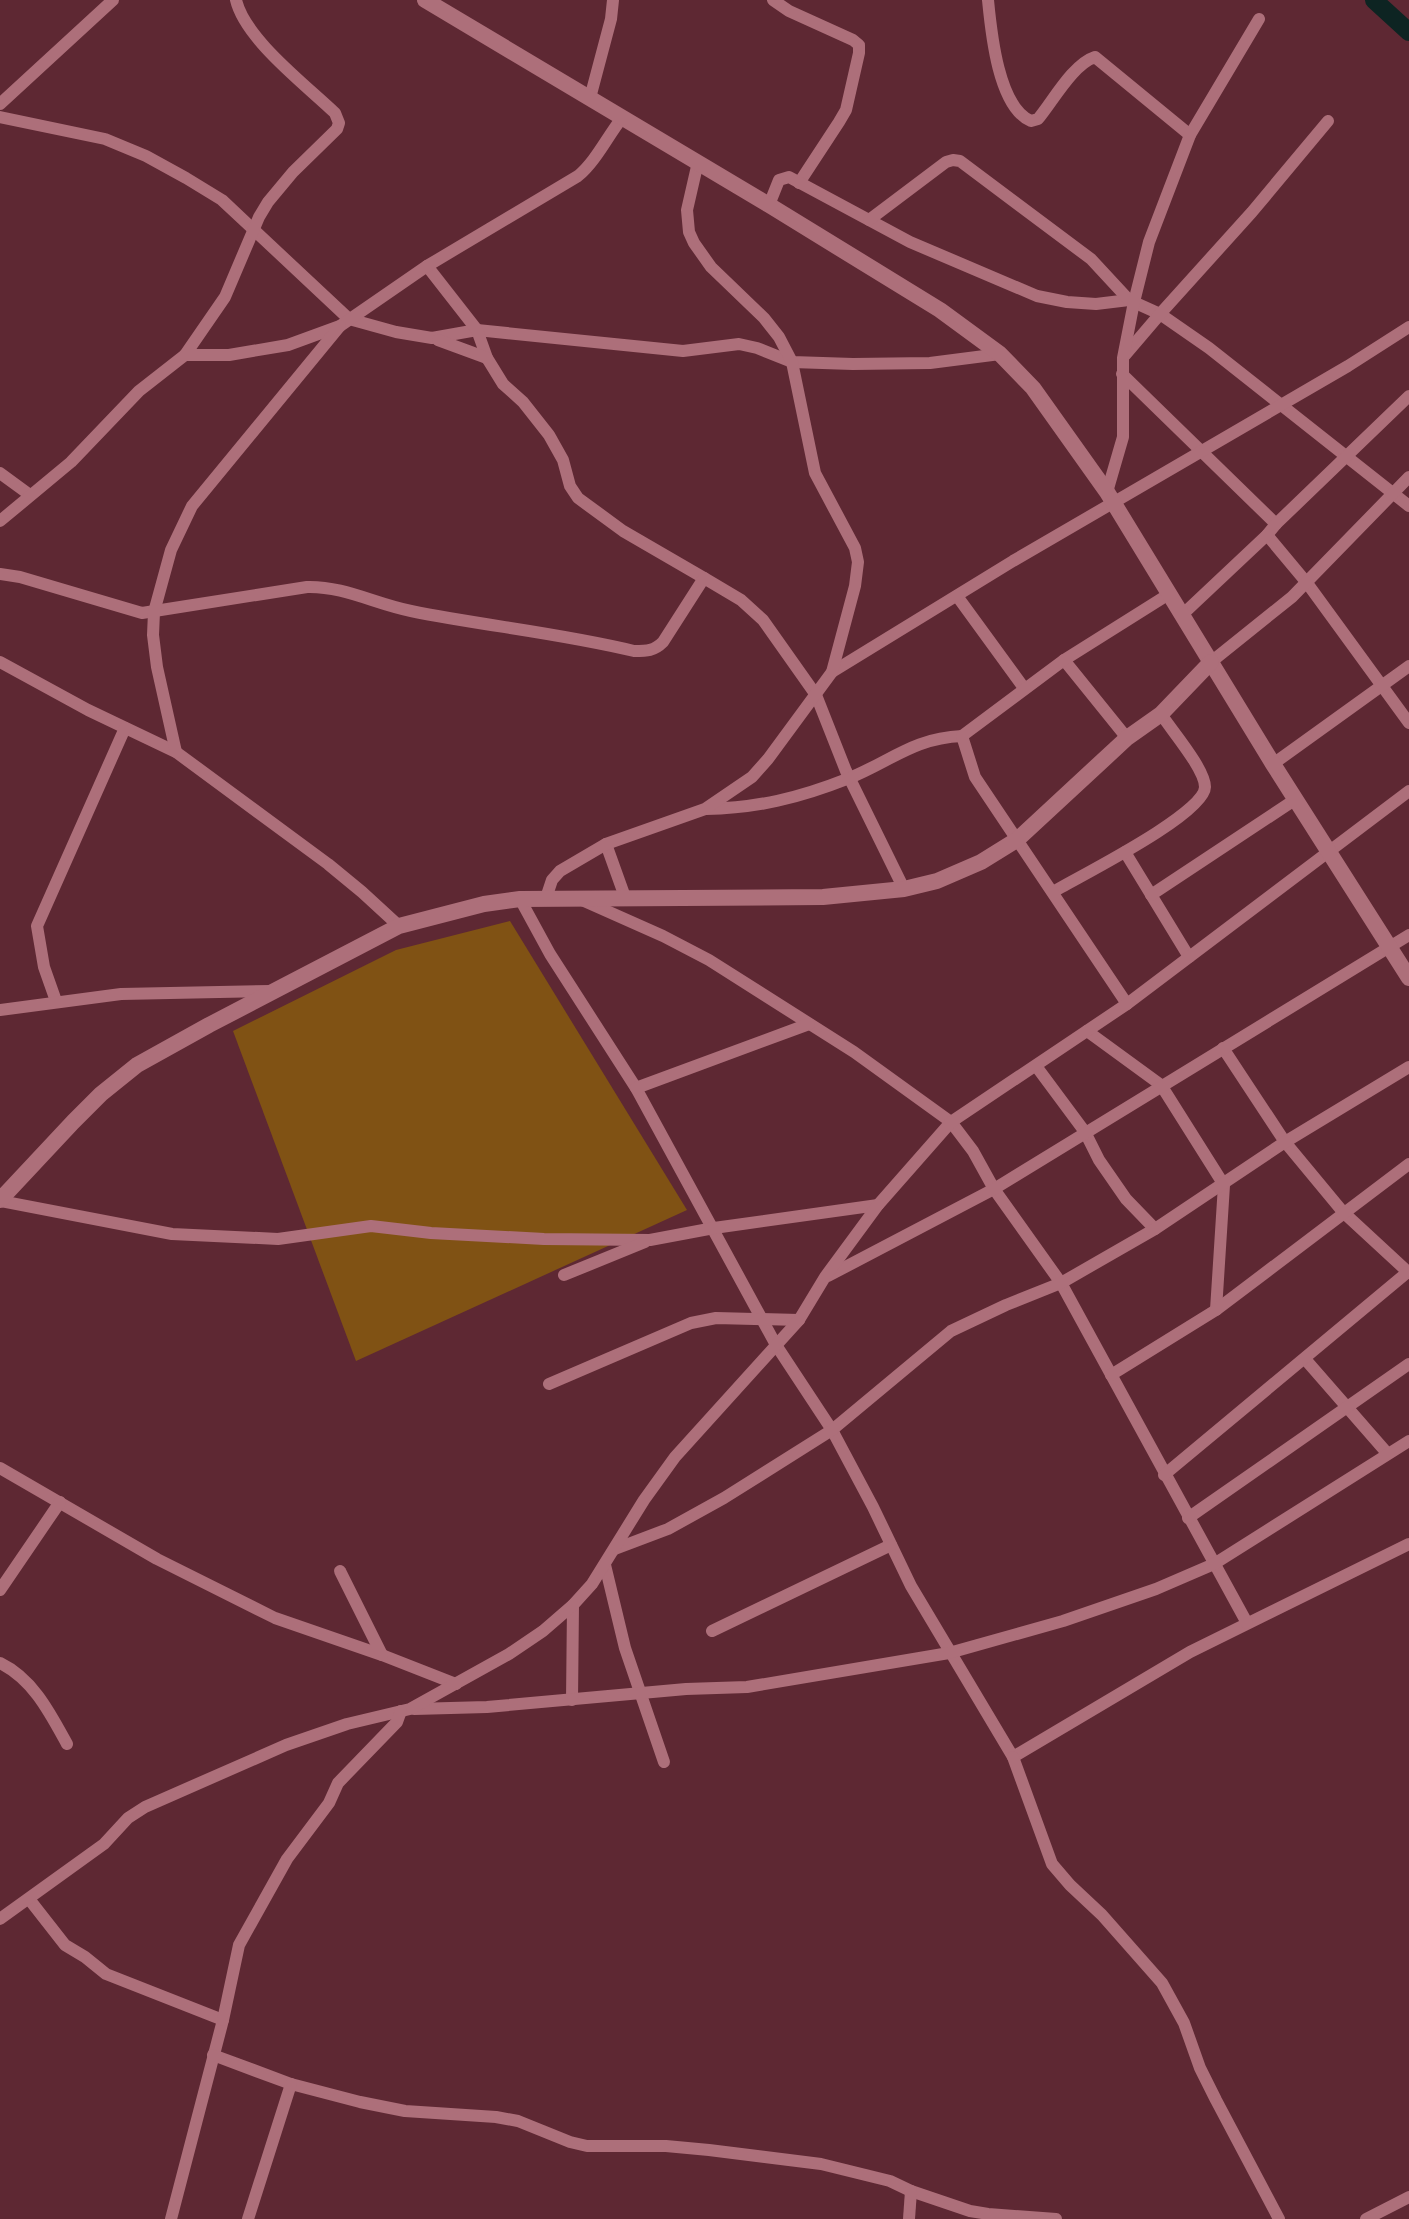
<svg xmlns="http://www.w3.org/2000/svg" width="1409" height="2219" viewBox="0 0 1409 2219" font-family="Rubik,sans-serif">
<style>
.green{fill:#805214}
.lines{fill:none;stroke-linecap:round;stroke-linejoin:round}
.river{stroke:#0d2422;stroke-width:18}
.minor{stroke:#ad6f7a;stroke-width:12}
.tertiary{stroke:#ad6f7a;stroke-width:16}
</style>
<rect width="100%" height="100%" fill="#5e2833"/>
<path class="green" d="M510 921 687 1210 356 1361 233 1031 396 950Z"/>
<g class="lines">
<path class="river" d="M1374 0 1409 32"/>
<g class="minor">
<path d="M773 0 789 11 853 40 859 45V53L846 110 839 122 799 183"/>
<path d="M988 0C991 31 998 107 1031 121L1038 119C1053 101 1073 64 1095 57L1190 135"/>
<path d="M590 98 611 19 613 0"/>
<path d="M0 104 113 0"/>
<path d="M0 117 105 139 146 156 186 178 222 200 349 319 396 332 432 338 477 330 683 351 739 344 757 348 792 362 853 364 930 363 1000 354"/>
<path d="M769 205 779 180 789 177 910 242 1037 296 1067 302 1096 304 1129 300"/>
<path d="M869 220 946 162 953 160 960 161 1091 259 1129 300 1160 314 1209 348 1409 506"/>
<path d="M427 266 477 330 487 358 503 384 523 402 549 435 563 460 570 486 578 498 623 531 704 578"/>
<path d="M438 340 487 358"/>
<path d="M185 355 225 297 259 217 268 202 293 172 337 129 339 123 335 113C306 85 245 39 236 0"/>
<path d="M1125 355 1160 314 1252 212 1328 121"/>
<path d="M1122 374 1276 524"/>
<path d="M0 473 30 495"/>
<path d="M1107 492 1123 437V358L1134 302 1149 242 1190 135 1259 19"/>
<path d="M0 521 71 462 139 391 185 355H229L288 345 340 326 427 266 578 176C596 161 607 137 622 118"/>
<path d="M1267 535 1307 583 1409 723"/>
<path d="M0 574 20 577 142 613 307 587C344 586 375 604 411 611 485 626 560 633 634 651 647 651 654 651 663 642L704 578 741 600 763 620 816 695 846 771 904 889"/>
<path d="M957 596 1024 688"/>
<path d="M1182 615 1267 535 1276 524 1409 396"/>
<path d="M1064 660 1127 738"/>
<path d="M0 662 88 710 176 752 328 864 362 892 399 926"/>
<path d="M1211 662 1292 597 1409 477"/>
<path d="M832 672 1013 561 1348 366 1409 327"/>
<path d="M176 752 157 667 153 635 154 612 171 550 192 506 340 326"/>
<path d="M1273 764 1409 666"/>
<path d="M706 809C757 808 799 798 847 779 890 762 913 738 962 736"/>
<path d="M606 844 625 897"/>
<path d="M1125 852 1189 957"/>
<path d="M1053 892C1078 877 1205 814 1205 787 1205 769 1172 731 1161 714"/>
<path d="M1151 895 1296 799"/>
<path d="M546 898 552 880 560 871 606 844 705 809 752 777 768 759 832 672 855 586 858 562 855 548 815 473 792 362 779 337 764 318 711 267 694 243 689 232 687 210 698 162"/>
<path d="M520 899 550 954 636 1088 776 1345 832 1430 873 1507 911 1586 1013 1757 1190 1652 1409 1544"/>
<path d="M582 900 663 936 709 960 854 1052 951 1122 973 1151 994 1189 1061 1283 1247 1623"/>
<path d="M56 1001 44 967 37 926 125 728"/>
<path d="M1127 1004 975 777 962 736 1064 660 1169 594"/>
<path d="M0 1010 121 994 271 991"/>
<path d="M1087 1031 1161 1085 1224 1185 1216 1310"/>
<path d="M1223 1048 1285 1142 1343 1212 1409 1273"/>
<path d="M1036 1066 1085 1132 1099 1160 1126 1199 1155 1229"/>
<path d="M636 1088 809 1024"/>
<path d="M0 1201 172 1234 278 1239 371 1226 431 1233 544 1239 650 1240 714 1228 878 1205"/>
<path d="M564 1275 645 1242"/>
<path d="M828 1276 994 1189 1409 935"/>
<path d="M1305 1359 1387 1453"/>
<path d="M1111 1375 1216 1310 1409 1164"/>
<path d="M549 1384 691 1323 716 1318 799 1320"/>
<path d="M0 1468 157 1559 275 1618 382 1655 456 1684"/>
<path d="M1164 1475 1409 1271"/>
<path d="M1188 1518 1409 1364"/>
<path d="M615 1549 668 1529 724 1498 832 1430 951 1331 1006 1305 1061 1283 1155 1229 1285 1142 1409 1067"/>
<path d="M605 1565 625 1648 664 1762"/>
<path d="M340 1571 382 1655"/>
<path d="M0 1590 60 1502"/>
<path d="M712 1631 891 1545"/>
<path d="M0 1663C33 1679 50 1713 67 1744"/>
<path d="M572 1700 573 1605"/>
<path d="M414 1709 487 1707 686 1689 747 1687 949 1653 1063 1621 1156 1589 1214 1564 1409 1441"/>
<path d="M1013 1757 1052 1864 1070 1885 1102 1915 1162 1983 1184 2023 1200 2068 1216 2100 1279 2219"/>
<path d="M29 1899 65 1945 85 1957 106 1974 223 2020 171 2219"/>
<path d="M0 1919 104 1844 128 1818 145 1807 286 1745 347 1724 410 1709 509 1654 543 1631 573 1605 592 1584 644 1500 675 1457 799 1320 825 1277 878 1205 951 1122 1127 1004 1409 791"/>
<path d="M223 2020 239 1945 287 1859 329 1803 338 1783 397 1722 401 1711"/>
<path d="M213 2055 291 2084 360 2102 405 2111 496 2117 518 2121 570 2142 587 2146H666L709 2150 821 2164 890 2181 911 2191 970 2211 988 2214 1056 2219"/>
<path d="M248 2219 291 2084"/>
<path d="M909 2219 911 2191"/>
<path d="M1366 2219 1409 2197"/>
</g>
<g class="tertiary">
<path d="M425 0 769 205 940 310 1000 354 1033 388 1107 492 1273 764 1409 978"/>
<path d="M0 1200 73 1122 101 1094 137 1065 209 1025 399 926 484 904 520 899 823 897 904 889 937 881 981 862 1018 839 1127 738 1161 714 1211 662"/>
</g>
</g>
</svg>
